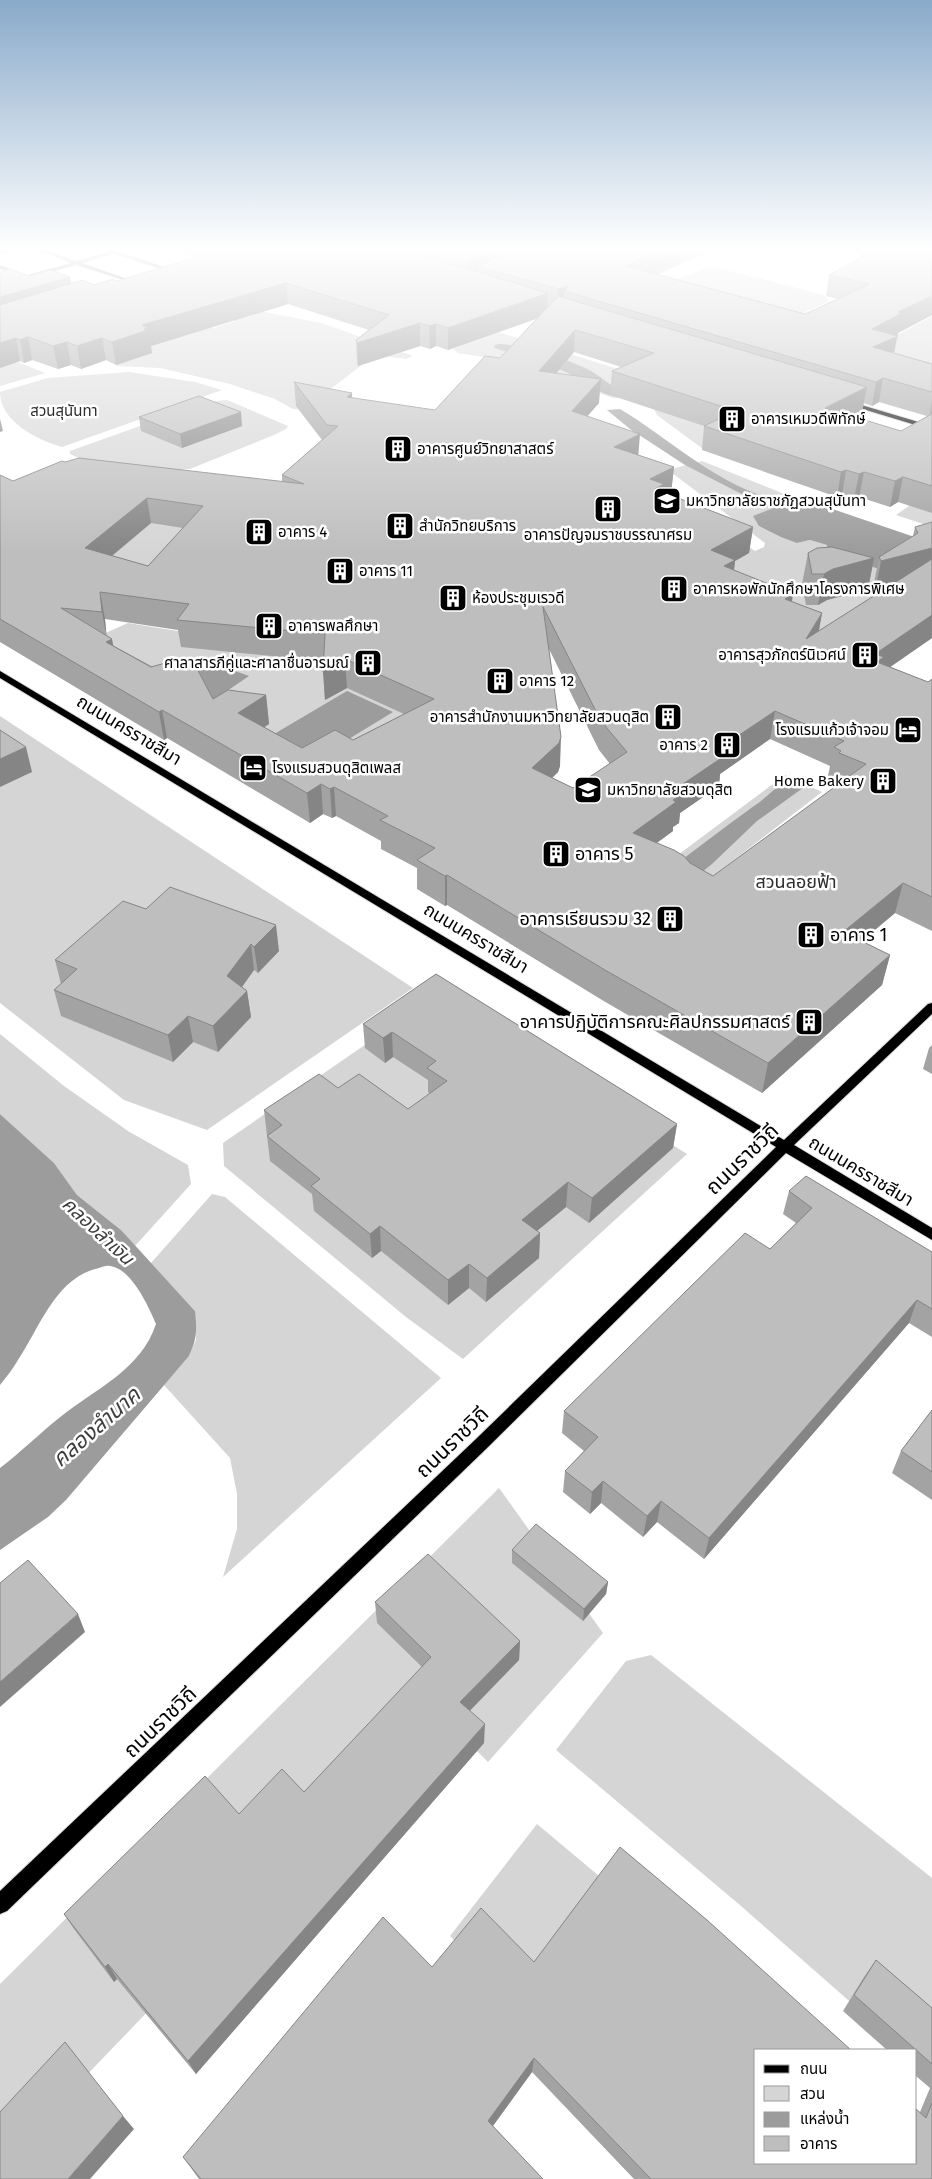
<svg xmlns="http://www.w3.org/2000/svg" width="932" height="2179" viewBox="0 0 932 2179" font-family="'Fira Sans','Noto Sans Thai',sans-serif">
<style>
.green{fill:#d5d5d5}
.water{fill:#9c9c9c}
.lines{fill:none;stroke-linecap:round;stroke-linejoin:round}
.canal{fill:#9c9c9c;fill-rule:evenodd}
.major-casing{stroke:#dbdbdb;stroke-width:2}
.minor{fill:#4e4e4e;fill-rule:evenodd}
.major{fill:#000;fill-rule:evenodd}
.wall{fill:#a3a3a3;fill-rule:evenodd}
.shaded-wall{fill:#858585}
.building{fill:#bebebe;stroke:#858585;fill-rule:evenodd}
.labels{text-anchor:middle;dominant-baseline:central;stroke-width:5;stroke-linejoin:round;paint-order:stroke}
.far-park-label{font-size:15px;fill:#2c2c2c;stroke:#fff}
.far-poi-label{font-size:15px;fill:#000;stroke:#fff;text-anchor:start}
.street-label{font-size:18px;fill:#000;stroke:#fff}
.poi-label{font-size:18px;fill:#000;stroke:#fff;text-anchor:start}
.park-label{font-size:18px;fill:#2c2c2c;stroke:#fff}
.water-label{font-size:19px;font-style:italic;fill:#3d3d3d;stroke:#fff}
.near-street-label{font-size:21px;fill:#000;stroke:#fff}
.near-water-label{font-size:22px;font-style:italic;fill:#3d3d3d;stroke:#fff}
</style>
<rect width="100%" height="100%" fill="#fff"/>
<g class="green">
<path d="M711 266 824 295 829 300 827 302 771 327 644 292Z"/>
<path d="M259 311 322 323 413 356 406 359 375 355 303 410 293 409 275 399 230 384 160 368 116 366 125 352 204 326 214 328 235 321 233 319Z"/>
<path d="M932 316V382L870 350Z"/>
<path d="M495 331 670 385 632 398H613L566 381 524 363 458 353 453 349Z"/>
<path d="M13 360 45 373 0 386V364Z"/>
<path d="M129 372 195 382 222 390 62 447C38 440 0 422 0 392L48 378Z"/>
<path d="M227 400 288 426 286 429 274 435 190 469 175 470 83 460 70 454V451L207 402Z"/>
<path d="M654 409 733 435 703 449 657 415Z"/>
<path d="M702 461 797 499 772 509 797 543 810 540 827 545 828 553 879 569 916 587 834 644 630 510 671 493 755 551 764 547 765 543 672 473 675 468Z"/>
<path d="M932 490V527L896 515Z"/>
<path d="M157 516 206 523 154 572 98 564Z"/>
<path d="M128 623 320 654 502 697 316 792 63 652Z"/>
<path d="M0 716 413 988 207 1130 124 1100 0 1003Z"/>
<path d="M785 775 822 792 686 897 647 878Z"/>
<path d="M437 995 687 1154 463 1359 406 1317 224 1166 223 1143Z"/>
<path d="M0 1034 64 1086 128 1131 188 1165 191 1184 135 1246 121 1230 77 1195 54 1163 0 1114Z"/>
<path d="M212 1194 225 1197 441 1378 223 1577 237 1529V1494L230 1458 164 1385 189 1356 196 1340 195 1311 151 1263Z"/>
<path d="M499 1488 603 1633 488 1762 437 1711 0 2165V1984Z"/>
<path d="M651 1655 932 1878V2074L916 2050H905L741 1906 556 1750 626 1661Z"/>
<path d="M537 1824 605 1881 515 2001 450 1936Z"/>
</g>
<g class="water">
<path d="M498 344C523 344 569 359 591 371 601 377 610 385 620 391V397C600 396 585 382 568 373 545 362 519 356 495 348L494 346Z"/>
<path d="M620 409C679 444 740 508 812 502L932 543 879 569 827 553V545L810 540 797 543 781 537 759 526 753 516 771 509 685 465 630 429 607 410Z"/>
<path d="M210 662 249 676 215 699 175 684Z"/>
<path d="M347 691 393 712 316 759 269 737Z"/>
<path d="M791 778 807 785 757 821 712 864 687 884 655 881C687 855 720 831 754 806 767 797 777 786 791 778Z"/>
<path d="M0 1114 54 1163 77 1195 121 1230 195 1311C197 1330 197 1339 189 1356L66 1500 48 1517 0 1550V1468C21 1452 39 1434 59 1418 95 1389 141 1370 156 1324 149 1307 131 1268 110 1266 107 1265 102 1267 99 1268 56 1277 40 1327 18 1360 13 1369 6 1377 0 1385Z"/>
</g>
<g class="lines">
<path class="canal" d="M698 248H716L619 292 614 293 607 289 609 286Z"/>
<defs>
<g id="major">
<path d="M848 401 932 426V430L846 404V402Z"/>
<path d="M0 671 784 1140 928 1004 932 1003V1014L794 1145 932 1228V1240L786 1153 486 1449 7 1911 0 1914V1891L476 1439 776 1147 0 678Z"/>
</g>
</defs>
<use href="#major" class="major-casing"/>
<g class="minor">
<path d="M11 248H20L0 255V251Z"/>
<path d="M32 248H40L76 261 108 252 105 250 108 248 179 272 174 273 114 254 82 263 139 283V285L76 265 26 279 24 276 71 263Z"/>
<path d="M840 248C853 248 880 257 888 256 896 255 901 248 910 248L888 260Z"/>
<path d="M0 265 23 274 24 275 19 276 0 269Z"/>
</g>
<use href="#major" class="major"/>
</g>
<g class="wall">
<path d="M168 248H706L692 255 688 254 652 273 805 314 838 299 826 296 829 275 859 258 860 256 932 248V315L898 333 894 353 932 364V513L898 502 890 507 859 497 854 499 842 495 837 497 702 450 704 426 610 395 612 371 621 367 574 352 557 373 599 403 587 416 639 455 674 467 671 493 668 494 753 527 749 553 735 561 734 570 792 602 822 613 819 631 896 582 876 587 874 583 879 557 913 536 915 527 932 522V638L890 667 928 682 932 679V931L895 913 862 941 890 955 882 985 762 1093 602 1000 447 905 445 906 417 889V868L381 849V841L336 816 332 818 323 814 310 823 167 738 164 740 0 642V475L13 481 65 462 282 482V475L322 440 296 406 294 382 352 398 435 410 500 358 538 318 448 350 436 346 430 349 420 346 358 366 357 363 356 340 369 330 288 304 151 346 152 353 116 365 106 360 81 369 71 365 58 369 32 360 24 363 20 361 0 368V272L29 276 71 284 94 285 117 281 196 257ZM879 402 927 416 901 431 852 416 862 411 864 403 872 406ZM151 523 183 528 148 566 112 556ZM105 619 178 630 181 647 323 661 325 700 347 688 404 714 353 740 302 748 264 727 269 724 266 695 213 699 114 646 106 636ZM549 649 599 750 610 764 573 788 552 778 558 772 560 766ZM770 739 830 766 828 776 833 779V782L839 784 713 876 690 863 657 843 673 831V827L679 823 680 813 719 786 720 774Z"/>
<path d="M139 417 242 426 182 448 141 431Z"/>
<path d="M808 553 874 558 868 589 827 600 818 605H806L802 584Z"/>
<path d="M146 909 279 951 258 973 254 970 242 987 247 991 251 1017 218 1052 193 1042 173 1062 61 1016 54 990 61 984 55 960Z"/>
<path d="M436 974 677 1124 673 1148 589 1223 566 1207 537 1231 540 1233 539 1258 486 1302 469 1288 448 1305 381 1251 372 1258 314 1211 312 1194 270 1161 264 1110 338 1088 408 1109 430 1094 428 1092V1080L393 1057 385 1063 365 1048 363 1024Z"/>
<path d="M932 1045V1074L923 1069 929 1048Z"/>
<path d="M789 1191 932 1252V1337L909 1323 704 1559 657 1522 643 1537 601 1503 590 1514 563 1492 565 1471 584 1451 562 1433 564 1411 770 1249 796 1223 783 1214Z"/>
<path d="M932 1410V1500L892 1473 901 1451Z"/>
<path d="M512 1550 608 1582 606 1594 583 1621 512 1563Z"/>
<path d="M375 1602 520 1641 519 1660 469 1711 484 1743 196 2074 117 1979 114 1982 74 1929 64 1914 239 1814 304 1792 422 1667 377 1623Z"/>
<path d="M876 1960 932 2008V2179H634L532 2072 493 2126 543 2179H199L183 2157 432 1967 534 1962 920 2112 930 2088 916 2076V2050H887L843 2011 864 1977Z"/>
</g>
<g class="shaded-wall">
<path d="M202 248H213L204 260Z"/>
<path d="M501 248H522L478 266V279L467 284V262Z"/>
<path d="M661 248H688V254L625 288 626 266Z"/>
<path d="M692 248H706L692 255Z"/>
<path d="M70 277 74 299 0 320V297Z"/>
<path d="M286 283 288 304 151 346 152 353 116 365 112 342 142 325Z"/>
<path d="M568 286 564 291 563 309 558 311V289Z"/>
<path d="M548 293 547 315 448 350V328Z"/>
<path d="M932 296V315L898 333 893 358 869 370 872 329 898 312Z"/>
<path d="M420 323V346L358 366 357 343Z"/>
<path d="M436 324V346L430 349 429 326Z"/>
<path d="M575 330 574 352 538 394 539 371Z"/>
<path d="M28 337 32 360 24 363 20 340Z"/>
<path d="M16 338 20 361 0 368V343Z"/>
<path d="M102 338 106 360 81 369 77 346Z"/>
<path d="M67 342 71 365 58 369 53 346Z"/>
<path d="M883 378 879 402 872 406 876 382Z"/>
<path d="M601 379 599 403 571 435 572 411Z"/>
<path d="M867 387 862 411 821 432 825 408Z"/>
<path d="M352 393 353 417 347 397Z"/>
<path d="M932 401V415L929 417Z"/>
<path d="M241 412 242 426 182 448 180 434Z"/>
<path d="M0 419 3 431 0 432Z"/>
<path d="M640 434 638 459 614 447Z"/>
<path d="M674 467 671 493 663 497 662 510 650 479Z"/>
<path d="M846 470 842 495 837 497 841 472Z"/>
<path d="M864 472 859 497 854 499 859 474Z"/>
<path d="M903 477 898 502 890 507 895 481Z"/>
<path d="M147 498 151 523 90 574 85 548Z"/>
<path d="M753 527 749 553 735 561 732 587 711 550Z"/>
<path d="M932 548V573L876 587 881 561Z"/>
<path d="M874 558 868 589 827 600 818 605 824 574 833 569Z"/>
<path d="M100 592 105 619 107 640 102 612Z"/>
<path d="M793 594 789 622 785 599Z"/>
<path d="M822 613 817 640 806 639Z"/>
<path d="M932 615V638L880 674 875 654Z"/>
<path d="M112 639 117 667 106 642Z"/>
<path d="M345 659 347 688 325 700 323 672Z"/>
<path d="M266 695 269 724 242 742 238 713Z"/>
<path d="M162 710 167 738 164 740 159 712Z"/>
<path d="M775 711 770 739 720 774 719 786 680 813 679 823 673 827V831L630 862 633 833 674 790 714 752Z"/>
<path d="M561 737 560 766 558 772 531 798 532 768Z"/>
<path d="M26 747 32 772 0 787V759Z"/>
<path d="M321 784 323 814 310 823 307 793Z"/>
<path d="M334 787 336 816 332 818 330 789Z"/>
<path d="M447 875V905L445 906V876Z"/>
<path d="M903 883 895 913 836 962 843 932Z"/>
<path d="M276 925 279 951 258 973 254 947Z"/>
<path d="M251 944 254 970 231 1002 227 976Z"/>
<path d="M890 955 882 985 762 1093 768 1063Z"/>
<path d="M247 991 251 1017 218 1052 213 1026Z"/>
<path d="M188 1016 193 1042 173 1062 168 1035Z"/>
<path d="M392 1032 393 1057 385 1063 383 1038Z"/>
<path d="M677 1124 673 1148 589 1223 592 1198Z"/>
<path d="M568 1182 566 1207 521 1244 522 1220Z"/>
<path d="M380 1226 381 1251 372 1258 370 1234Z"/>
<path d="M540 1233 539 1258 486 1302 487 1278Z"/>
<path d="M469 1264V1288L448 1305V1280Z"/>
<path d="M917 1300 909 1323 704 1559 709 1538Z"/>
<path d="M603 1481 601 1503 590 1514 592 1492Z"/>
<path d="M661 1501 657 1522 643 1537 647 1516Z"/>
<path d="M608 1582 606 1594 583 1621 584 1609Z"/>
<path d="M78 1614 85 1632 0 1707V1682Z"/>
<path d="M520 1641 519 1660 460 1721V1702Z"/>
<path d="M485 1724 484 1743 196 2074 188 2061Z"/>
<path d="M108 1964 117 1979 114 1982 105 1967Z"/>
<path d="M534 2058 532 2072 487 2134 488 2121Z"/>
<path d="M123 2116 134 2129 90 2179H68Z"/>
</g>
<g class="building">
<path d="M214 248H397L548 293 448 328 436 324 429 326 420 323 357 343 356 340 389 315 286 283 142 325 148 328 144 329 148 330 112 342 102 338 77 346 67 342 53 346 28 337 20 340 16 338 0 343V305L83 280 94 285 113 279 117 281 203 255 197 253Z"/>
<path d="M419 248H501L467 262Z"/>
<path d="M519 248H661L626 266 805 314 870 284 829 275 862 257 860 256 874 248H932V296L898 312 902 313 872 329 898 336 873 347 932 364V392L883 378 876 382 564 291 568 286 558 289 478 266Z"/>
<path d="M10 269 29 276 51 270 70 277 0 297V272Z"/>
<path d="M558 296 867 387 825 408 901 431 932 414V486L903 477 895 481 864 472 859 474 846 470 841 472 704 426 736 411 612 371 654 353 575 330 539 371 601 379 572 411 640 434 614 447 674 467 650 479 664 484 655 489 753 527 711 550 735 560 724 566 793 594 785 599 822 613 806 639 932 559V615L875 654 884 657 877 662 928 682 932 679V897L903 883 843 932 890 955 768 1063 605 970 447 875 445 876 417 860 435 848 380 820 388 816 334 787 330 789 321 784 307 793 162 710 159 712 0 619V475L13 481 62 461 65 462 79 458 304 484 282 475 338 426 327 425 294 382 352 393 347 397 435 410 485 356 500 358ZM147 498 203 506 148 566 85 548ZM100 592 189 604 177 620 325 634 323 672 345 659 434 699 353 740 335 730 302 748 238 713 266 695 228 690 213 699 193 661 169 662 151 667 106 642 112 639 61 608 102 612ZM543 607 601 721 627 752 573 788 532 768 559 743 561 737ZM775 711 844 741 834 747 841 751 839 753 866 764 713 876 690 863 684 856 674 850 633 833 676 802 673 800 682 793 674 790 723 757 714 752Z"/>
<path d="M199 396 241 412 180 434 139 417Z"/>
<path d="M932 522V548L881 561 879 557 918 533 915 527Z"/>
<path d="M832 547 874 558 833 569 824 574H812L808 553 817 548Z"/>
<path d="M0 730 26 747 0 759Z"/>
<path d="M170 887 276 925 254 947 251 944 227 976 247 991 213 1026 188 1016 168 1035 54 990 77 969 55 960 123 901 146 909Z"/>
<path d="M436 974 677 1124 592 1198 568 1182 522 1220 540 1233 487 1278 469 1264 448 1280 380 1226 370 1234 311 1186 320 1179 267 1136 282 1125 264 1110 319 1074 338 1088 359 1074 408 1109 447 1081 427 1068 436 1061 392 1032 383 1038 363 1024Z"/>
<path d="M806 1176 932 1252V1309L917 1300 709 1538 661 1501 647 1516 603 1481 592 1492 565 1471 598 1437 564 1411 745 1233 770 1249 812 1208 789 1191Z"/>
<path d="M932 1410V1472L901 1451Z"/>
<path d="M536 1524 608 1582 584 1609 512 1550Z"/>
<path d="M428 1554 520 1641 460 1702 485 1724 188 2061 108 1964 105 1967 64 1914 205 1776 239 1814 282 1769 304 1792 431 1657 375 1602Z"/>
<path d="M28 1560 78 1614 0 1682V1583Z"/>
<path d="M620 1847 707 1920 851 2050H756V2163H916V2109L926 2118 932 2103V2179H651L534 2058 488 2121 543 2179H201L183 2157 383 1917 432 1967 481 1908 534 1962Z"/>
<path d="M876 1960 932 2008V2064L854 1995Z"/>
<path d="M65 2042 123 2116 68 2179H0V2112Z"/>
</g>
<linearGradient id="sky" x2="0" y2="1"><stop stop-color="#89aaca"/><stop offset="0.45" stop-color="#fff"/><stop offset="1" stop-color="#fff" stop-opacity="0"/></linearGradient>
<rect width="932" height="553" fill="url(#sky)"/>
<defs>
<symbol id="building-square" viewBox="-11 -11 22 22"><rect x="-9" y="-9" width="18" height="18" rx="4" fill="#000" stroke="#fff"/><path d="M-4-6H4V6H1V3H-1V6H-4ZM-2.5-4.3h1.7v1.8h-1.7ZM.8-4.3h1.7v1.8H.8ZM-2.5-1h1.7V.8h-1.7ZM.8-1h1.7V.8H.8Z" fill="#fff"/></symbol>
<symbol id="university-square" viewBox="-11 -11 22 22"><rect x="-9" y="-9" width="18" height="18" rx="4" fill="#000" stroke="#fff"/><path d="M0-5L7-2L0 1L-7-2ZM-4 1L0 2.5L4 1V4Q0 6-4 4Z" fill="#fff"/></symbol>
<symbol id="hotel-square" viewBox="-11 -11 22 22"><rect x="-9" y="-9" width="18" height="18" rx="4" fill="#000" stroke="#fff"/><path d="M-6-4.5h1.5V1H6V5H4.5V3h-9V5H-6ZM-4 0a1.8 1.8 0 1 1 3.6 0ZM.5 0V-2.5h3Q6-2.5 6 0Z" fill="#fff"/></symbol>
</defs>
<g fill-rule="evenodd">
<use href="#building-square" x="716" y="403" width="32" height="32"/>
<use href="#building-square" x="382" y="433" width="32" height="32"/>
<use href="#university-square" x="651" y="485" width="32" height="32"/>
<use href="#building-square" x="592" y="493" width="32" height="32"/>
<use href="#building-square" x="384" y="510" width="32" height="32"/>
<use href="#building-square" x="243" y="516" width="32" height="32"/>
<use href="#building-square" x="324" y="555" width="32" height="32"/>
<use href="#building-square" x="658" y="573" width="32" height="32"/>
<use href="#building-square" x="437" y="582" width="32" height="32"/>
<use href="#building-square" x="253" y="610" width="32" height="32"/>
<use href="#building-square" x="849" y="639" width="32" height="32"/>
<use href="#building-square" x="352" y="647" width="32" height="32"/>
<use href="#building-square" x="484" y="665" width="32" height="32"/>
<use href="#building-square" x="652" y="701" width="32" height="32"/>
<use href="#hotel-square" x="892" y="714" width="32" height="32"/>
<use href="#building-square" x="711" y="729" width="32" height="32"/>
<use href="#hotel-square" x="237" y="752" width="32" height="32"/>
<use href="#building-square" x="867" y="765" width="32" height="32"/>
<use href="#university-square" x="572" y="774" width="32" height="32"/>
<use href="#building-square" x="540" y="838" width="32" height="32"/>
<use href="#building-square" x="654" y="903" width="32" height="32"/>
<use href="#building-square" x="795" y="919" width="32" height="32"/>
<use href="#building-square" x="793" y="1006" width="32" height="32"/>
</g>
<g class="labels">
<g class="far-park-label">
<text x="64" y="411">สวนสุนันทา</text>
</g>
<g class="far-poi-label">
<text x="751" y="419">อาคารเหมวดีพิทักษ์</text>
<text x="417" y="449">อาคารศูนย์วิทยาสาสตร์</text>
<text x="686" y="501">มหาวิทยาลัยราชภัฏสวนสุนันทา</text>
<text x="419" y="526">สำนักวิทยบริการ</text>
<text x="278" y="532">อาคาร 4</text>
<text x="608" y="535" text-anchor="middle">อาคารปัญจมราชบรรณาศรม</text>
<text x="359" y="571">อาคาร 11</text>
<text x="693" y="589">อาคารหอพักนักศึกษาโครงการพิเศษ</text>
<text x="472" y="598">ห้องประชุมเรวดี</text>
<text x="288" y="626">อาคารพลศึกษา</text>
<text x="846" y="655" text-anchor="end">อาคารสุวภักตร์นิเวศน์</text>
<text x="349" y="663" text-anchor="end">ศาลาสารภีคู่และศาลาชื่นอารมณ์</text>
<text x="519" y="681">อาคาร 12</text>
<text x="649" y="717" text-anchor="end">อาคารสำนักงานมหาวิทยาลัยสวนดุสิต</text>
<text x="889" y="730" text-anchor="end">โรงแรมแก้วเจ้าจอม</text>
<text x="708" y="745" text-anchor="end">อาคาร 2</text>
<text x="272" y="768">โรงแรมสวนดุสิตเพลส</text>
<text x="864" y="781" text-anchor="end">Home Bakery</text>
<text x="607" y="790">มหาวิทยาลัยสวนดุสิต</text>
</g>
<g class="street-label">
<text transform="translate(129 730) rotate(31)">ถนนนครราชสีมา</text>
<text transform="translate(476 938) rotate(31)">ถนนนครราชสีมา</text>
<text transform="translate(861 1171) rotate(31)">ถนนนครราชสีมา</text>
</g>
<g class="poi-label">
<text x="575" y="854">อาคาร 5</text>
<text x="651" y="919" text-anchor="end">อาคารเรียนรวม 32</text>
<text x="830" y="935">อาคาร 1</text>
<text x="790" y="1022" text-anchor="end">อาคารปฏิบัติการคณะศิลปกรรมศาสตร์</text>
</g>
<g class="park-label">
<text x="796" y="882">สวนลอยฟ้า</text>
</g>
<g class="water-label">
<text transform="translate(98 1231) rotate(43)">คลองลำเงิน</text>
</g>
<g class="near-street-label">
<text transform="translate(742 1159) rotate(-44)">ถนนราชวิถี</text>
<text transform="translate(452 1442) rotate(-44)">ถนนราชวิถี</text>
<text transform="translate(160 1722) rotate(-44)">ถนนราชวิถี</text>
</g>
<g class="near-water-label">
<text transform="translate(96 1427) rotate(-41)">คลองลำนาค</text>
</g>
</g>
<rect x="754" y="2049" width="162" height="115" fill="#ffffff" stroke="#999999"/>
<rect x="764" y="2065" width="25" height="8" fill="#000000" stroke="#999999"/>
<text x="800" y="2074" font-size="15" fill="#000000">ถนน</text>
<rect x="764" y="2086" width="25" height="15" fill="#d5d5d5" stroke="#999999"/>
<text x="800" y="2099" font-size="15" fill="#000000">สวน</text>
<rect x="764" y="2112" width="25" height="15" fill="#9c9c9c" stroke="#999999"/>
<text x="800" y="2124" font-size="15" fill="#000000">แหล่งน้ำ</text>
<rect x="764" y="2136" width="25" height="15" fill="#bebebe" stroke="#999999"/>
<text x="800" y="2149" font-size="15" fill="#000000">อาคาร</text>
</svg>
